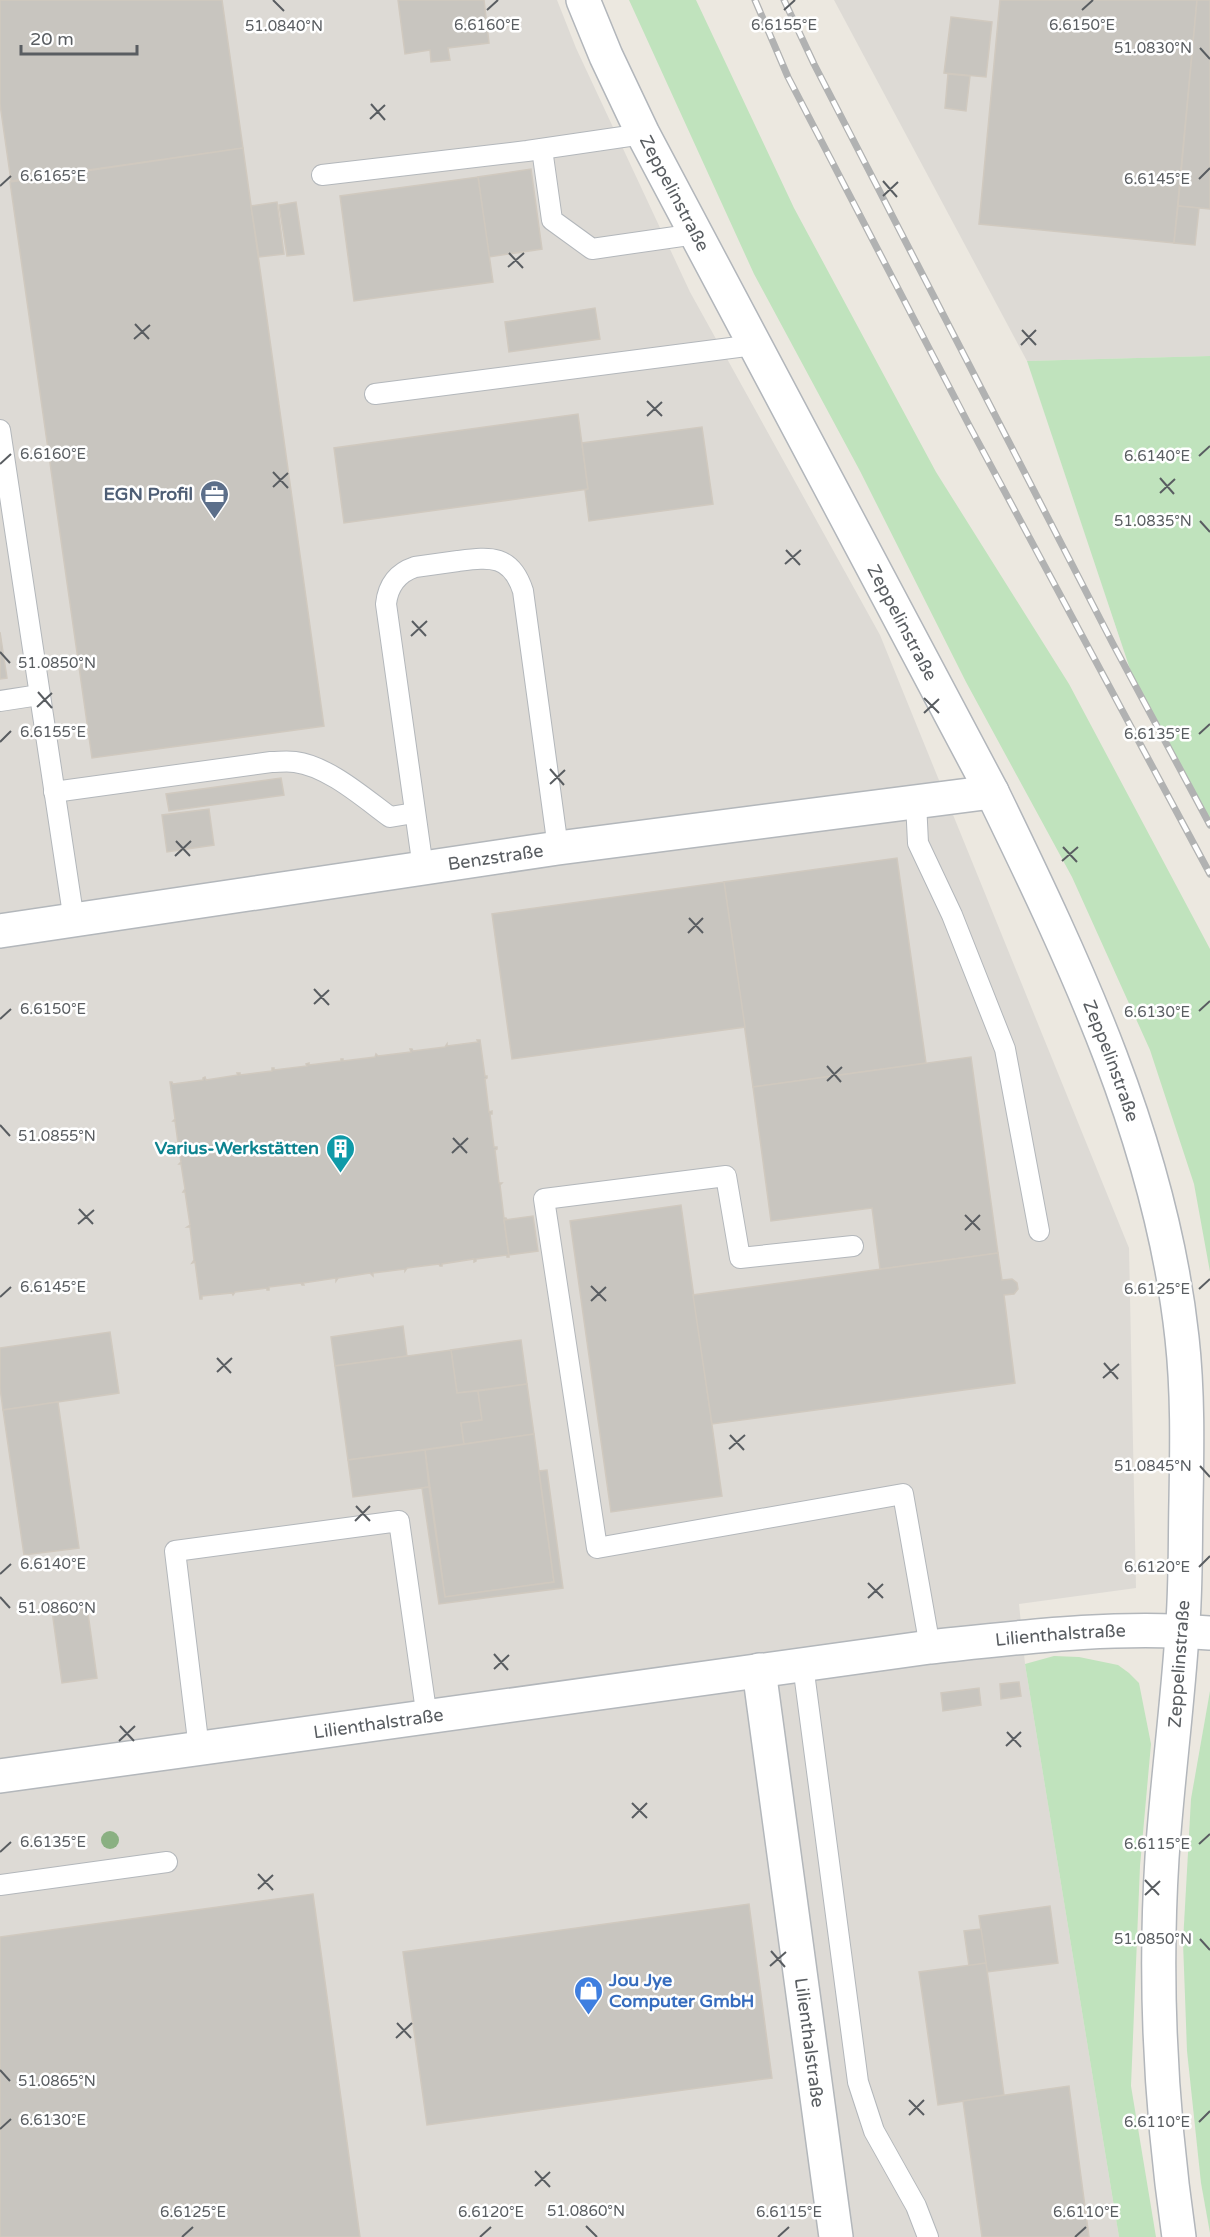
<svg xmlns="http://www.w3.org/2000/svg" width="1210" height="2237" viewBox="0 0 1210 2237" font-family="'Varela Round',sans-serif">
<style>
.industrial{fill:#dddad5}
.green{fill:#c0e3bd}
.building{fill:#c8c5bf;stroke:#d0c9bf;stroke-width:1.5}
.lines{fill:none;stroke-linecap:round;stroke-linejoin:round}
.lane-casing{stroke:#b3b7bb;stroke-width:22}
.street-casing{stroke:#b3b7bb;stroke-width:36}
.secondary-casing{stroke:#b2b6bb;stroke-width:36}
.lane{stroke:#fff;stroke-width:20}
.street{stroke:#fff;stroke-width:33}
.secondary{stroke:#fff;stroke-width:33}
.rail-casing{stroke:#b1b2b2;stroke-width:7}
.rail{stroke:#fff;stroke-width:4.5;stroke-dasharray:14;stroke-linecap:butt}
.tree{fill:#8ab082}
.ticks{fill:none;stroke:#595d61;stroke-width:2}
.labels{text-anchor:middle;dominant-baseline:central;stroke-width:5;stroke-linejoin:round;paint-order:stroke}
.street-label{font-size:18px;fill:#595d61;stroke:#fff}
.service-label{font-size:18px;font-weight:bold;fill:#4e5e75;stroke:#fff;text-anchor:end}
.culture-label{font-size:18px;font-weight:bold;fill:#0d838f;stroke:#fff;text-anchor:end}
.shop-label{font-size:18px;font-weight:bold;fill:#366cbe;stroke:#fff;text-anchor:start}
.ticks-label{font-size:15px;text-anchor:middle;fill:#595d61;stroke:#fff;stroke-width:5;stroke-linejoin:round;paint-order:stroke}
</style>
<rect width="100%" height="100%" fill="#ece8e0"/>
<g class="industrial">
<path d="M0 0H557L576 48 690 292 880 635 1129 1248 1136 1588 1019 1604 1025 1664 1119 2237H0Z"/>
<path d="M834 0H1210V356L1027 361Z"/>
</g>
<g class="green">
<path d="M629 0H696L794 208 936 472 1069 684 1210 949V1272L1194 1184 1150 1050 1072 877 966 682 860 471 754 274Z"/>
<path d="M1210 356V820L1136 687 1027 361Z"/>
<path d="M1054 1656 1079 1657 1118 1665 1129 1673 1139 1683 1151 1744 1140 1866 1131 2086 1156 2237H1119L1025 1664Z"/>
<path d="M1210 1691V2233L1201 2183 1187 2051 1183 1942 1191 1799Z"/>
</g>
<g class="building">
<path d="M0 0H222L243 148 11 181 0 104Z"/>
<path d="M398 0H484L489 43 448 48 450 60 431 62 430 50 405 54Z"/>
<path d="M1000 0H1197L1174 243 979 224Z"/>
<path d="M1197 0H1210V209L1178 206Z"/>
<path d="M951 17 992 22 986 77 944 73Z"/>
<path d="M948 74 970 76 966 111 945 108Z"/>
<path d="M243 148 324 726 92 758 10 182Z"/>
<path d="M531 169 542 249 489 257 478 177Z"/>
<path d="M478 177 493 282 354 301 340 196Z"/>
<path d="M277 202 284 254 259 257 251 206Z"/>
<path d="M296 202 304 254 287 256 279 205Z"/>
<path d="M1178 206 1199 208 1195 245 1174 243Z"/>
<path d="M595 308 600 339 509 352 505 322Z"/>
<path d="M578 414 588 489 344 523 334 448Z"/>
<path d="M702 427 713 504 589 521 585 490 588 489 582 443Z"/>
<path d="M0 632 7 678 0 679Z"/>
<path d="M281 778 284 795 169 811 166 794Z"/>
<path d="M209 809 214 845 167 852 162 815Z"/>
<path d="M897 858 926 1063 753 1087 724 882Z"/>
<path d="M724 882 745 1027 512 1059 492 914Z"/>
<path d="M477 1040H480L485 1076H487V1078L485 1079 489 1112 492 1111V1114H490L494 1147H497V1149L495 1150 499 1183H502L500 1185 504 1218H506L507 1220H504L509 1257H507V1255L476 1259V1261L474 1262V1259L442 1264V1266H440L439 1264 407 1268 405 1271V1269L373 1273V1276L370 1273 338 1278 336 1281V1278L303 1283 304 1285H302L301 1283 269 1287V1290H267V1288L235 1292 233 1295 232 1293 202 1296V1299H200L195 1262 192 1263 194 1260 190 1227H187L190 1225 185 1192H183L185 1189 181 1164H179L181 1162 178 1145H176V1143H178L175 1121H173L175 1119 170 1082H172L173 1084 203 1080V1078L205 1077 206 1080 238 1075 237 1073H240V1075L272 1071V1068H274V1070L307 1066 306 1064 309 1063V1065L341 1061V1059H343V1061L375 1057 376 1054 378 1056 411 1052 410 1049H412L413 1051 445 1047 447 1044V1046L478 1042Z"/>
<path d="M971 1057 998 1253 880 1269 872 1208 771 1221 753 1087Z"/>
<path d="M681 1205 722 1496 611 1512 570 1221Z"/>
<path d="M533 1216 538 1251 509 1255 504 1220Z"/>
<path d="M998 1253 1002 1280 1012 1279 1017 1283 1018 1289 1014 1294 1004 1295 1015 1383 712 1424 693 1295Z"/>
<path d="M403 1326 407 1356 335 1366 331 1337Z"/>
<path d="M110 1332 119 1393 3 1410 0 1388V1348Z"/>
<path d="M521 1340 527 1384 457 1393 451 1350Z"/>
<path d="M451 1350 457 1393 478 1391 482 1420 461 1423 464 1444 348 1460 335 1366Z"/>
<path d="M527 1384 534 1434 464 1444 461 1423 482 1420 478 1391Z"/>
<path d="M58 1402 79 1548 24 1555 3 1410Z"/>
<path d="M534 1434 554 1582 445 1597 425 1450Z"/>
<path d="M425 1450 429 1487 353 1497 348 1460Z"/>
<path d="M547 1470 563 1588 439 1604 422 1488 429 1487 445 1597 554 1582 539 1471Z"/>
<path d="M87 1606 97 1678 62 1683 52 1611Z"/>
<path d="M1019 1682 1021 1696 1001 1699 1000 1684Z"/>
<path d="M979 1688 981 1705 943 1711 941 1693Z"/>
<path d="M313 1894 360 2237H0V1937Z"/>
<path d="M749 1904 772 2078 427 2125 403 1952Z"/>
<path d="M1050 1906 1058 1963 987 1972 979 1916Z"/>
<path d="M981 1929 986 1963 969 1966 964 1931Z"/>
<path d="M986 1963 1004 2095 938 2105 919 1972Z"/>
<path d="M1069 2086 1089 2237H982L963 2101Z"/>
</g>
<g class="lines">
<defs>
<g id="lane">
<path d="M542 149 552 220 592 249 696 234"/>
<path d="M322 175 527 151 643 134"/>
<path d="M375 394 754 345"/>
<path d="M0 430 74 921"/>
<path d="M0 701 39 695"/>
<path d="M54 792 271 762C279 762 287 761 295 762 328 766 364 798 390 817L414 813"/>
<path d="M916 802 918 843 952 915 1005 1049 1039 1231"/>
<path d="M423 868 386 604C388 586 397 573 415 567 429 565 444 563 458 561 490 557 511 554 523 591L558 848"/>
<path d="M853 1246 740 1258 726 1176 544 1199 597 1548 903 1494 930 1647"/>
<path d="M803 1665 858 2082 874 2131 916 2206 928 2237"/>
<path d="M199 1749 175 1551 399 1521 427 1718"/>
<path d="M0 1885 167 1862"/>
</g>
<g id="street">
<path id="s1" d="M0 931 558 848 992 792"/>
<path id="s2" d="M759 1670 836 2237"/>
<path id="s3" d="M0 1776 930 1647C1023 1637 1116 1625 1210 1633"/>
</g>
<g id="secondary">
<path id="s4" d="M583 0 606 56 643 134 992 792C1076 965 1161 1143 1182 1338 1188 1392 1187 1447 1186 1501 1185 1546 1186 1591 1182 1635 1177 1710 1167 1784 1162 1858 1154 1985 1161 2112 1179 2237"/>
</g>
</defs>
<use href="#lane" class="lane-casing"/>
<use href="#street" class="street-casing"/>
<use href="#secondary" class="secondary-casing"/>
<use href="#lane" class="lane"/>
<use href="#street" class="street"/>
<use href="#secondary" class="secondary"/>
<defs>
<g id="rail">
<path d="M755 0 788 77 970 427 1210 874"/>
<path d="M784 0 814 64 1113 644 1210 825"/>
</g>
</defs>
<use href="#rail" class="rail-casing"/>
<use href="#rail" class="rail"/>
</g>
<circle class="tree" cx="110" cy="1840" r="9"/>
<path class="ticks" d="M273 0 284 11M487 10 498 0M784 10 795 0M1082 10 1093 0M1200 48 1210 59M371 104 385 120M370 119 385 105M1199 179 1210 168M883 181 897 197M0 186 11 176M883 196 898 182M509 253 523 268M508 267 524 253M135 324 149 339M1022 330 1036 345M134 339 150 325M1021 345 1036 330M647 401 662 416M647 416 662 402M1199 456 1210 446M0 464 11 454M273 472 288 488M1160 478 1174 494M273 487 288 473M1160 493 1175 479M1200 521 1210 532M786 550 800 565M785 564 801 550M412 621 426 636M411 636 427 621M0 652 10 663M38 692 52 708M924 698 939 713M37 707 52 693M924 713 939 699M1199 734 1210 724M0 742 11 731M550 769 564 785M550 784 565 770M176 841 190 856M1063 847 1077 862M175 856 191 841M1062 861 1078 847M689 918 703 933M688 933 703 918M314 989 329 1005M314 1004 329 990M1199 1011 1210 1001M0 1019 11 1009M827 1066 841 1082M827 1081 842 1067M0 1125 10 1136M453 1138 467 1153M452 1153 468 1138M79 1209 93 1224M965 1215 980 1230M78 1224 94 1210M965 1230 980 1215M591 1286 606 1301M1199 1289 1210 1279M0 1297 11 1287M591 1301 606 1287M217 1358 231 1373M1104 1363 1118 1379M217 1372 232 1358M1103 1378 1119 1364M730 1435 744 1450M729 1449 745 1435M1200 1466 1210 1477M356 1506 370 1521M355 1521 370 1506M1199 1567 1210 1556M0 1574 11 1564M868 1583 883 1598M0 1597 10 1608M868 1598 883 1584M494 1654 508 1670M494 1669 509 1655M120 1726 134 1741M1007 1732 1021 1747M119 1741 135 1726M1006 1746 1021 1732M632 1803 647 1818M632 1818 647 1803M1199 1844 1210 1834M0 1852 11 1842M258 1874 273 1890M1145 1880 1159 1895M258 1889 273 1875M1145 1895 1160 1881M1200 1939 1210 1950M771 1951 785 1967M770 1966 786 1952M397 2023 411 2038M396 2038 412 2023M0 2070 10 2081M909 2100 924 2115M909 2115 924 2100M1199 2122 1210 2111M0 2129 11 2119M535 2171 550 2187M535 2186 550 2172M586 2226 597 2237M182 2237 193 2227M480 2237 491 2227M778 2237 789 2227M1075 2237 1086 2227"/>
<defs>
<symbol id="office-pin" viewBox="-11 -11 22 30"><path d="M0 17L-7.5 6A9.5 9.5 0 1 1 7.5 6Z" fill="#5c6f8a" stroke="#fff"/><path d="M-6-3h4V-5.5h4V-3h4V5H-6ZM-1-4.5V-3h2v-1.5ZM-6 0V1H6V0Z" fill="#fff"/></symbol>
<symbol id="building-pin" viewBox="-11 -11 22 30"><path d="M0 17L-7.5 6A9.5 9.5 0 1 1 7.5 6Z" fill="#0f9aa8" stroke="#fff"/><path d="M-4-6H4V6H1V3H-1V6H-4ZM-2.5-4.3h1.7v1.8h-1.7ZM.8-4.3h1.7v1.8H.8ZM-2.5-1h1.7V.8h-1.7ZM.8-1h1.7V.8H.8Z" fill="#fff"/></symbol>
<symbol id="shop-pin" viewBox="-11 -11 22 30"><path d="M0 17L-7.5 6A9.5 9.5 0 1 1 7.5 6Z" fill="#3f7fe0" stroke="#fff"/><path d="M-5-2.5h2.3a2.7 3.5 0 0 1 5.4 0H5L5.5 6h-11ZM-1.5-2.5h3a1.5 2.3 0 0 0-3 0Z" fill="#fff"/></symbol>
</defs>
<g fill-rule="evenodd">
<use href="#office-pin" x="198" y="478" width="33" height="45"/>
<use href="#building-pin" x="324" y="1132" width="33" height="45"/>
<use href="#shop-pin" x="572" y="1974" width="33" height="45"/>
</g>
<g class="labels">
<g class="street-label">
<text stroke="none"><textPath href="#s4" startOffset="214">Zeppelinstraße</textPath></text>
<text stroke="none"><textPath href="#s4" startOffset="700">Zeppelinstraße</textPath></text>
<text stroke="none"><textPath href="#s1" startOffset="501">Benzstraße</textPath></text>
<text stroke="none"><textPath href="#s4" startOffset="1186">Zeppelinstraße</textPath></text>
<text stroke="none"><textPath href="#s3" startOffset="1070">Lilienthalstraße</textPath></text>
<text transform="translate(1179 1664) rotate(-86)">Zeppelinstraße</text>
<text stroke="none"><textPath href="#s3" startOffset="382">Lilienthalstraße</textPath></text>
<text stroke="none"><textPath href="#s2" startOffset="376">Lilienthalstraße</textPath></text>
</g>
<g class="service-label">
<text x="193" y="494">EGN Profil</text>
</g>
<g class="culture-label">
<text x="319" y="1148">Varius-Werkstätten</text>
</g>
<g class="shop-label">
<text x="609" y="1980">Jou Jye<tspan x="609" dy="21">Computer GmbH</tspan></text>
</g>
</g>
<g class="ticks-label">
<text x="487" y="30">6.6160°E</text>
<text x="784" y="30">6.6155°E</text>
<text x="1082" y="30">6.6150°E</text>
<text x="284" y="31">51.0840°N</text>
<text x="1153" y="53">51.0830°N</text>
<text x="53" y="181">6.6165°E</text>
<text x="1157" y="184">6.6145°E</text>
<text x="53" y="459">6.6160°E</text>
<text x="1157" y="461">6.6140°E</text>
<text x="1153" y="526">51.0835°N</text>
<text x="57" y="668">51.0850°N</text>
<text x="53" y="737">6.6155°E</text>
<text x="1157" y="739">6.6135°E</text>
<text x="53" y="1014">6.6150°E</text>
<text x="1157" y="1017">6.6130°E</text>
<text x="57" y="1141">51.0855°N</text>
<text x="53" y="1292">6.6145°E</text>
<text x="1157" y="1294">6.6125°E</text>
<text x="1153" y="1471">51.0845°N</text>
<text x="53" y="1569">6.6140°E</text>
<text x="1157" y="1572">6.6120°E</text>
<text x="57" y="1613">51.0860°N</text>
<text x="53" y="1847">6.6135°E</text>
<text x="1157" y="1849">6.6115°E</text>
<text x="1153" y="1944">51.0850°N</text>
<text x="57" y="2086">51.0865°N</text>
<text x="53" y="2125">6.6130°E</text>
<text x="1157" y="2127">6.6110°E</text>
<text x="586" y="2216">51.0860°N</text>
<text x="193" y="2217">6.6125°E</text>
<text x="491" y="2217">6.6120°E</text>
<text x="789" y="2217">6.6115°E</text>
<text x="1086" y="2217">6.6110°E</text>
</g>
<path d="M21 45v9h116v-9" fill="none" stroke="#595d61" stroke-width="3"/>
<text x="30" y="45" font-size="18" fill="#595d61" stroke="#ffffff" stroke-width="4.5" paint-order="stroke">20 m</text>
</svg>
